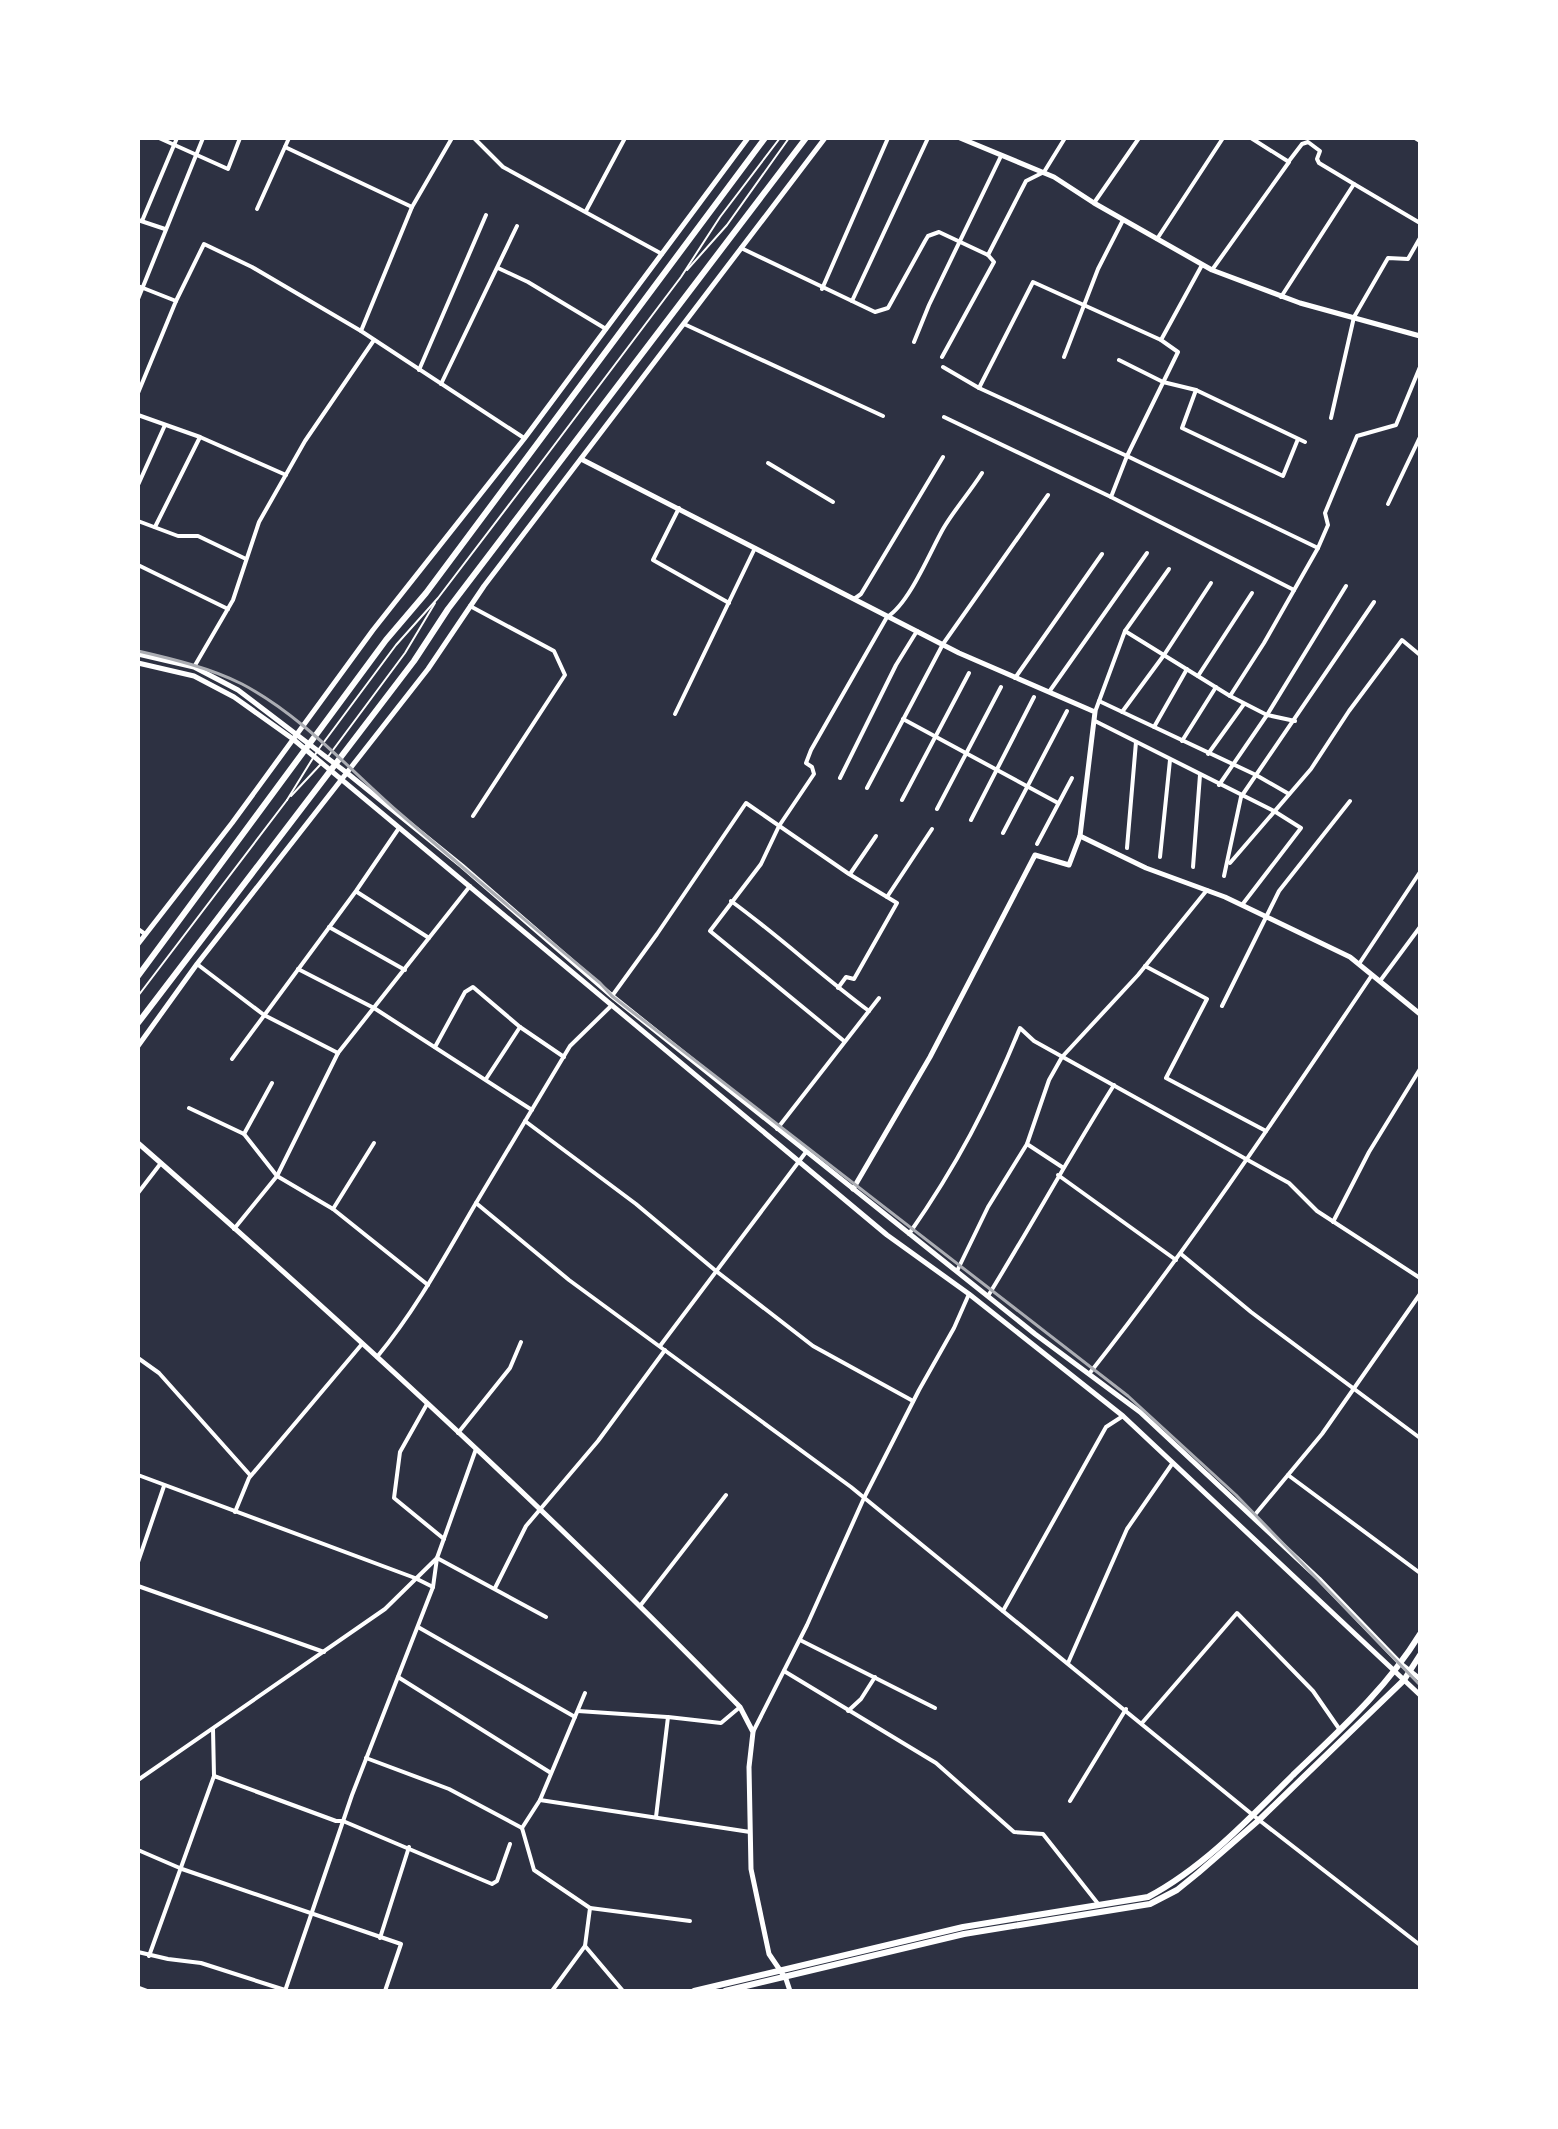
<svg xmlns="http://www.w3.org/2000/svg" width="1558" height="2129" viewBox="0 0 1558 2129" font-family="'Titillium Web',sans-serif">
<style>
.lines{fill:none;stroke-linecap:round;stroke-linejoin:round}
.service{stroke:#fff;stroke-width:2}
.minor{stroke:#fff;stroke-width:4}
.tertiary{stroke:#fff;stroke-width:5}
.secondary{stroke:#fff;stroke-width:5}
.primary{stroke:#fff;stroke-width:6}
.rail{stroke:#abadb3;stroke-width:3}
</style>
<rect width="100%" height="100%" fill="#2d3142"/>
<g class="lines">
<g class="service">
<path d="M687 270 727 225 789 138"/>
<path d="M327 758 405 653 435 603"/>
<path d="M291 796 320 765"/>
<path d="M287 800 318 750 396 645 438 598 534 472 681 277 720 217 780 138"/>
<path d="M138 996 287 800"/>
</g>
<g class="minor">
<path d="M159 138 228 169 240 138"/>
<path d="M474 138 503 167 662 254"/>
<path d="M1415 138 1420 141"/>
<path d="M285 147 412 207 452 138"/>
<path d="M1289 161 1302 144 1308 142 1320 151 1317 159 1319 163 1354 184"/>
<path d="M1094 203 1139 138"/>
<path d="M412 207 361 331 524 438"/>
<path d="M257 209 289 138"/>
<path d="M586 211 625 138"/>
<path d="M138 220 165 229"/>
<path d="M142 221 177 138"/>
<path d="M1157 239 1223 138"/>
<path d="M741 248 875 312 888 308 925 241 928 236 939 232 988 255 994 262 942 357"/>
<path d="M988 255 1026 181 1044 172 1065 138"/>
<path d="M498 268 528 282 606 329"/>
<path d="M1212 270 1289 162 1251 138"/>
<path d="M138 286 176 301 138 393"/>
<path d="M822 289 888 138"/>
<path d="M1281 297 1354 184 1420 223"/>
<path d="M138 299 203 138"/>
<path d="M176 301 204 244 252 267 361 331"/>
<path d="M852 301 928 138"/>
<path d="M684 324 883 416"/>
<path d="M914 342 929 305 1001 156"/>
<path d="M1064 357 1098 269 1123 220"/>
<path d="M1119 360 1163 382 1196 390 1305 442"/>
<path d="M943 367 979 388 1127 456 1111 497 1294 590"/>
<path d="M419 370 486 215"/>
<path d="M441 384 517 226"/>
<path d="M979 388 1033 282 1161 340"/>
<path d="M1196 390 1182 428 1283 476 1298 439"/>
<path d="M138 415 200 437 286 475"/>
<path d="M944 417 1111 497"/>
<path d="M1331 418 1354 317 1388 258 1408 259 1420 238"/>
<path d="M768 463 833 502"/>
<path d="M138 485 165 425"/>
<path d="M1388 504 1420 437"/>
<path d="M679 508 653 560 729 603"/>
<path d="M138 521 178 536H198L246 559"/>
<path d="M155 527 200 437"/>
<path d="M1318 548 1328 525 1325 513 1357 436 1396 425 1420 367"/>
<path d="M138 565 228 609"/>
<path d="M854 599 861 594 943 457"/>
<path d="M470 606 554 651 565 675 473 816"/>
<path d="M1125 631 1230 696 1264 643 1318 548 1127 456 1178 352 1161 340 1202 265"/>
<path d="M194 667 233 600 259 522 305 441 374 340"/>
<path d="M1198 676 1252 593"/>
<path d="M1015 678 1102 554"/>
<path d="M1049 692 1147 553"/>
<path d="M1099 701 1256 775 1289 794"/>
<path d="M1095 712 1125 631 1169 569"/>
<path d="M1122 712 1164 655 1211 583"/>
<path d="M675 714 755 548"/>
<path d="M903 719 1058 803"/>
<path d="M1095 721 1274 811 1301 828 1242 905"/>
<path d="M1295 721 1267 715 1346 586"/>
<path d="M1154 727 1187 669"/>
<path d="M1182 741 1216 687"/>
<path d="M1208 754 1244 704"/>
<path d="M840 778 896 665 917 631"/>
<path d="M1219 785 1267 715 1230 696"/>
<path d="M867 788 943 644 1048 495"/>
<path d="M902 800 969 673"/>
<path d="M937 809 1001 687"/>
<path d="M971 820 1034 697"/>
<path d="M1003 833 1067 711"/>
<path d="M1037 844 1072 778"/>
<path d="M1127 848 1136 742"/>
<path d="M1160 857 1170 760"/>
<path d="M1230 863 1311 769 1349 711 1402 640 1420 655"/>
<path d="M1193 867 1200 775"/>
<path d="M850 874 876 836"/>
<path d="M1224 876 1241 797 1374 602"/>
<path d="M357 892 429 938"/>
<path d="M887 897 932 829"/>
<path d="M731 901C779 936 822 976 869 1011"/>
<path d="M329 927 405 970"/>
<path d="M138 929 145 934"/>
<path d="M197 964 264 1015 338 1053"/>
<path d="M1359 964 1420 872"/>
<path d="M1145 966 1207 999 1166 1078 1266 1131"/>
<path d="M298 969 374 1008 532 1110"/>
<path d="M1380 981 1420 927"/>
<path d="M612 996 657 934 746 803 849 874 897 903 854 979 846 977 838 988"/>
<path d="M612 1005 570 1046 476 1203 569 1280 851 1487 1259 1820 1420 1945"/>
<path d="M1222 1006 1279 891 1350 801"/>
<path d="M844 1041 710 931 761 864 779 826 814 774 812 767 806 763 811 750 887 617C909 604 930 552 943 529 954 510 970 492 982 473"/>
<path d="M435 1047 465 992 473 987 520 1027 564 1057"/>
<path d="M232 1059 356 891 399 828"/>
<path d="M486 1079 520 1027"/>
<path d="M189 1108 244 1134 272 1083"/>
<path d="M525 1121 636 1204 716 1271 813 1346 913 1401"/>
<path d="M777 1129 879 998"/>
<path d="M1062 1167 1027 1144 1049 1080 1062 1057 1138 975 1207 890"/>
<path d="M1058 1175 1176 1260"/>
<path d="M138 1193 161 1163"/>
<path d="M333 1209 374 1143"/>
<path d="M1333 1222 1369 1152 1420 1069"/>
<path d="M234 1229 277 1176 244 1134"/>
<path d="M909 1234C956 1167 989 1104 1020 1028L1034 1041 1289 1183 1317 1211 1420 1278"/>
<path d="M1181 1254 1251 1312 1420 1438"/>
<path d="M957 1271 988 1207 1027 1144"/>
<path d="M428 1285 333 1209 277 1176 338 1053 470 886"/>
<path d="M988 1296C1031 1226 1070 1155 1114 1085"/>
<path d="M660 1346 806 1152"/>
<path d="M377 1357C416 1310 445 1256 476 1203"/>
<path d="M138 1358 159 1373 250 1475"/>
<path d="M1089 1374C1190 1246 1281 1110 1372 975"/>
<path d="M427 1404 400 1452 394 1498 444 1539"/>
<path d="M458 1433 510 1368 521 1342"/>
<path d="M138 1475 415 1578 433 1587"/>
<path d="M1288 1475 1420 1573"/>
<path d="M235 1512 249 1478 362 1344"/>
<path d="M1253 1517 1322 1434 1420 1294"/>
<path d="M138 1562 164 1486"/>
<path d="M138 1586 324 1652"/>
<path d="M495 1588 526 1526 598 1441 665 1350"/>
<path d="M640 1606 726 1495"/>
<path d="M1003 1611 1106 1427 1123 1416"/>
<path d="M418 1627 575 1717"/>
<path d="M800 1640 935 1708"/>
<path d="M1068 1663 1127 1529 1172 1464"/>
<path d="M784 1671 936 1763 1014 1832 1043 1834 1099 1905"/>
<path d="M398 1677 551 1773"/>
<path d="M578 1711 667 1717"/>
<path d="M848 1711 861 1699 875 1677"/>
<path d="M1142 1723 1237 1613 1313 1691 1340 1730"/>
<path d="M753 1732 807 1625 864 1498 919 1390 954 1328 969 1294"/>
<path d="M366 1758 449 1789 522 1828 540 1800 750 1832"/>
<path d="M214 1776 336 1821H343L492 1884 497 1881 510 1844"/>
<path d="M138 1780 385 1609 437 1558 546 1617"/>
<path d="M540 1800 585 1693"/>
<path d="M1070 1801 1126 1709"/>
<path d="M656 1817 668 1717 721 1723 740 1707"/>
<path d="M522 1828 534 1870 590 1908 585 1946 623 1991"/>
<path d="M138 1850 182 1869 401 1944 385 1991"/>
<path d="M590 1908 690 1921"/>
<path d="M380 1938 409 1847"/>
<path d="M138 1952 168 1959 201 1963 285 1990"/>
<path d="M149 1956 214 1776 213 1729"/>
<path d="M285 1991 352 1795 433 1587 437 1558 476 1449"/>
<path d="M552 1991 585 1946"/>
</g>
<g class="tertiary">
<path d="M960 138 1054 177 1094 203 1212 270 1300 303 1420 336"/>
<path d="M581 459 959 653 1095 712 1080 836 1069 865 1035 855 930 1057 853 1189"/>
<path d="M1080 836 1146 868 1225 897 1350 957 1420 1014"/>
<path d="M138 944 232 823 373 630 524 439 748 138"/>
<path d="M138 1046 197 964 428 669 484 586 825 138"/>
<path d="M138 1143C345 1324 548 1510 740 1707L753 1732 749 1767 751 1869 769 1954 786 1979 790 1991"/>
<path d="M138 1988 146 1991"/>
</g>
<g class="secondary">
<path d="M138 654 194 667 238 690 347 773 462 866 612 996 1035 1334 1140 1412 1319 1579 1401 1664 1420 1679"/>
<path d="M138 663 194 676 234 697 293 739 887 1235 969 1294 1123 1416 1420 1695"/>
</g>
<g class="primary">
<path d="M138 976 386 640 426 593 765 138"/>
<path d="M138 1023 414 661 448 609 806 138"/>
<path d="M694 1991 963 1927 1148 1897C1203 1868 1249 1819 1293 1775 1339 1731 1387 1688 1420 1634"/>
<path d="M725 1991 964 1934 1150 1904 1177 1890 1198 1873 1259 1820 1404 1680 1420 1655"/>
</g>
<path class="rail" d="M138 651C173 659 210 668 242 684 301 715 347 767 397 811 464 869 532 926 600 983L612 996 1128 1396 1236 1495 1420 1685"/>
</g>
<rect width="1558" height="2129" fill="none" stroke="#ffffff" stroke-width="280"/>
</svg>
